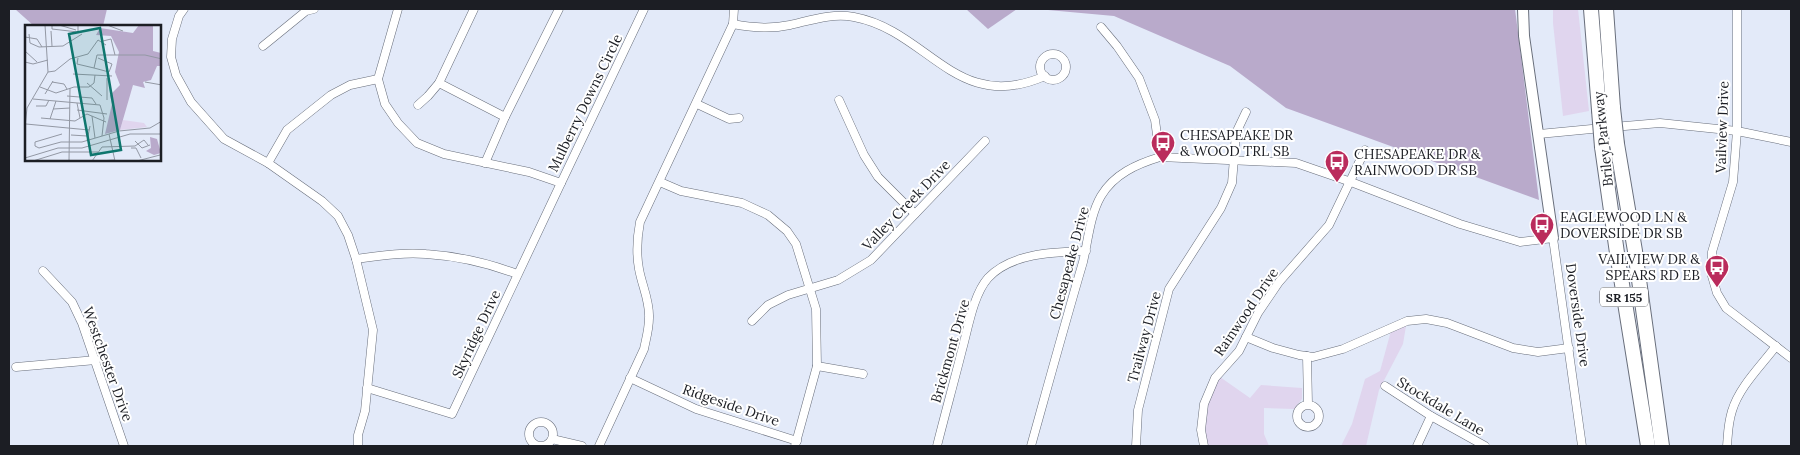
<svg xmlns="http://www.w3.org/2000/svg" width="1800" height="455" viewBox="0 0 1800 455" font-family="Lora,serif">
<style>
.green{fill:#e0d5ee}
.forest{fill:#b9aacb}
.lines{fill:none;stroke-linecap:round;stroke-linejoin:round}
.street-casing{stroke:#686e7b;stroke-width:9}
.secondary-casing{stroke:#686e7b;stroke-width:12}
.highway-casing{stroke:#686e7b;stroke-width:16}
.street{stroke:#fff;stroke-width:8}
.secondary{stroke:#fff;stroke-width:10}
.highway{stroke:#fff;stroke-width:14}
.highway-bridge-casing{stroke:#686e7b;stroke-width:16;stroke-linecap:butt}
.highway-bridge{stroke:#fff;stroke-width:14}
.labels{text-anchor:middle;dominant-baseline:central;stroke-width:4;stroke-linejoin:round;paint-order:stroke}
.shield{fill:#fff;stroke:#606266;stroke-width:1}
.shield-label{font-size:12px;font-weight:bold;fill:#1c1e24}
.street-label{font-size:14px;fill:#1c1e24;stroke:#fff}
.poi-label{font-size:14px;fill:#1c1e24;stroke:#fff;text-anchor:start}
.inset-road{fill:none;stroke:#9398a4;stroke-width:1}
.view{fill:#0f766e;fill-opacity:0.15;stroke:#0f766e;stroke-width:2.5}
.inset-edge{fill:none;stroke:#1c1e24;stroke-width:2.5}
</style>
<rect width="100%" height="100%" fill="#e3eaf9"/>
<g class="green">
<path d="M1553 9H1578L1589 111 1563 116 1553 23Z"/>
<path d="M1406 326 1403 344 1379 390 1366 446H1341L1352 424 1365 379 1380 371 1391 331Z"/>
<path d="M1220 377 1250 398 1261 385 1302 388V399L1294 409 1264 408V434L1269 446H1207C1202 416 1205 403 1220 377Z"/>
</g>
<g class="forest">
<path d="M15 9H107L103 26H34Z"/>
<path d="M966 9H1017L988 29Z"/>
<path d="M1037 9H1515L1539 200 1286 108 1230 66 1114 16Z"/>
</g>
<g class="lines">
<defs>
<g id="street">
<path d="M184 9 179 16 172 39 171 57 176 75 191 102 224 139 268 163 322 201 338 216 348 235 356 259 373 330 365 411 358 435V446"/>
<path d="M398 9 378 79 385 104 398 123 417 143 444 154 529 172 561 183 644 9"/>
<path d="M1737 9V131L1733 182 1712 252V276L1717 293 1726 308 1791 358"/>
<path d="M733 24C753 28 771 29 790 25 812 20 832 13 854 17 929 31 956 115 1045 76"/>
<path d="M1101 27 1117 46 1139 78 1155 120 1160 157"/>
<path d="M263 46 306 11 314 9"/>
<circle cx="1053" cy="67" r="13"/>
<path d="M439 83 505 117 485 163"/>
<path d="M839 100 864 155 878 177 915 214"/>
<path d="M697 104 729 119 739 118"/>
<path d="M418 105 428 96 439 83 474 9"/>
<path d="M505 117 559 9"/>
<path d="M1613 127 1660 123 1737 131 1791 142"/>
<path d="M1539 134 1602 128"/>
<path d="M268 163 287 130 331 95 350 85 378 79"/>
<path d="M660 182 681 191 742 203 768 215 787 231 796 244 816 309 817 366 795 446"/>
<path d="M356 259C379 256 403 252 426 254 457 256 488 263 517 274"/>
<path d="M43 271 72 302 82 323 124 446"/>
<path d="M752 321 768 305 788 295 838 280 871 260 985 141"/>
<path d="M1246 337 1273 348 1299 355 1313 357 1343 349 1407 321 1426 319 1447 323 1513 348 1538 352 1569 348"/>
<path d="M1307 356 1308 404"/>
<path d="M817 366 863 374"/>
<path d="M16 367 96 360"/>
<path d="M630 378 696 409 797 441"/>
<path d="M1385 386 1431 416 1485 446"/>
<path d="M367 388 452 414 561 183"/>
<circle cx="1308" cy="416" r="11"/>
<circle cx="541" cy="434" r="12"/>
<path d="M552 439 582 446"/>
<path d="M599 446 644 349C646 339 649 329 649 318 650 301 642 286 639 269 636 253 637 238 640 222L733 24 734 9"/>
<path d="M937 446C945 414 954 382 962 350 968 329 973 295 988 278 1011 253 1054 252 1086 251"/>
<path d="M1031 446C1048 385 1065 323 1083 262 1088 241 1090 215 1101 196 1114 174 1137 164 1160 157L1296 163 1351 182 1460 224 1520 242 1553 238 1582 446"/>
<path d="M1136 446 1138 410 1169 289 1221 208 1232 183 1236 133 1246 112"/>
<path d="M1204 446 1201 430 1204 404 1215 378 1239 351 1258 313 1279 282 1329 225 1365 150"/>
<path d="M1417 446 1431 416"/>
<path d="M1727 446C1728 434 1728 423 1732 411 1739 387 1761 366 1776 346"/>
</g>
<path id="secondary" d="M1523 9 1524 36 1553 238"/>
<g id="highway">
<path d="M1591 9 1599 110"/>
<path d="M1606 9 1613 108"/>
<path d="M1617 144 1635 251 1662 446"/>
<path d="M1602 147 1617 253 1648 446"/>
</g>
</defs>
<use href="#street" class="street-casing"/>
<use href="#secondary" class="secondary-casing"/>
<use href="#highway" class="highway-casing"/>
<use href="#street" class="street"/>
<use href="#secondary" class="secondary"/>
<use href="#highway" class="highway"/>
<defs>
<g id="highway-bridge">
<path d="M1613 108 1617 144"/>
<path d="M1599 110 1602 147"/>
</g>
</defs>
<use href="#highway-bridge" class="highway-bridge-casing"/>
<use href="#highway-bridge" class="highway-bridge"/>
</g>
<defs>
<symbol id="bus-pin" viewBox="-11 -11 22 30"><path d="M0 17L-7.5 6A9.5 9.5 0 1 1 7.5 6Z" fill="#ba2c5c" stroke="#fff"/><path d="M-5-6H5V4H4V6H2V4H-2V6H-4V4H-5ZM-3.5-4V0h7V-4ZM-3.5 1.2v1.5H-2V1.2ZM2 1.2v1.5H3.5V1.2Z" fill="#fff"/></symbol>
</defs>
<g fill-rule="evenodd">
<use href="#bus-pin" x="1149" y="129" width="28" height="38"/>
<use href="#bus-pin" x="1323" y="148" width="28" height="38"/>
<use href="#bus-pin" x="1528" y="211" width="28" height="38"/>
<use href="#bus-pin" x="1703" y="253" width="28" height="38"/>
</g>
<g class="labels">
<rect class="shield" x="1600" y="287.5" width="48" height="19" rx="4"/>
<g class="shield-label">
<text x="1624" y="297">SR 155</text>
</g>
<g class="street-label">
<text transform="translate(585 103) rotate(-64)">Mulberry Downs Circle</text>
<text transform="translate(1722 127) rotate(-88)">Vailview Drive</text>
<text transform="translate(1603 139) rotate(-96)">Briley Parkway</text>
<text transform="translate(906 205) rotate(-46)">Valley Creek Drive</text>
<text transform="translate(1069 263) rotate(-75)">Chesapeake Drive</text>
<text transform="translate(1246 312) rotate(-56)">Rainwood Drive</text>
<text transform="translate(1578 315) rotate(82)">Doverside Drive</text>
<text transform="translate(476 334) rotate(-65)">Skyridge Drive</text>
<text transform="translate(1144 337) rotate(-75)">Trailway Drive</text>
<text transform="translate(950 351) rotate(-74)">Brickmont Drive</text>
<text transform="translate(108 364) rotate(70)">Westchester Drive</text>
<text transform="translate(731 405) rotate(19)">Ridgeside Drive</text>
<text transform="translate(1441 406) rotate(31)">Stockdale Lane</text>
</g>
<g class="poi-label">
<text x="1180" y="135">CHESAPEAKE DR<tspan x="1180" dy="16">&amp; WOOD TRL SB</tspan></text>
<text x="1354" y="154">CHESAPEAKE DR &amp;<tspan x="1354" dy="16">RAINWOOD DR SB</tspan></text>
<text x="1560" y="217">EAGLEWOOD LN &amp;<tspan x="1560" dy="16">DOVERSIDE DR SB</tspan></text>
<text x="1700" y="259" text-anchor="end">VAILVIEW DR &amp;<tspan x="1700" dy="16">SPEARS RD EB</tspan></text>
</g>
</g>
<g transform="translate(25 25)">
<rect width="136" height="136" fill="#e3eaf9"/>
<path d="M98 95 119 98 122 102 95 105Z" fill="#e0d5ee"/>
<path d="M114 0H128V26L136 28V41H132L126 55 118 57 120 63 108 60 95 105 80 109 87 79 85 70 95 60 90 47 94 27 86 11 71 10 75 3 108 8ZM125 112 132 114 136 128 129 130 121 126 126 123Z" fill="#b9aacb"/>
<path class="inset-road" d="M27 0V4L53 7V0M34 0 51 5M82 0 98 6M26 6 27 21M4 9 5 18 14 22 38 21 57 9M0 12 12 14 17 22M78 16 86 14 90 30M0 26 12 37M53 33 52 39 69 43M73 33 87 39 84 47 69 43 72 30H120L137 34M0 37 8 39 23 35M23 47 30 46 45 34 63 29 73 15 81 20M48 49 87 51M82 53V75M27 57 39 59 42 64M120 57 137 60M62 58 77 71M15 62 31 68 49 62H64L69 58 70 50M20 69 28 56M42 71 67 73 71 79M8 74 75 80 79 93 77 111M52 78 55 93M11 81H21L24 75M28 84 45 83M52 85 82 89M67 91 70 113M16 93 50 96 62 89 81 97M25 94 31 76M1 99 64 105M0 102 2 83 23 47 20 0M37 109 10 117V121L14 123 36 117H57L94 106 125 103 137 96M84 109 90 136M46 110 62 111M62 116 65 101M110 116 117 123 125 120M106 123H111L116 133M0 133 33 123H57L105 109H137M8 136 37 127H73M44 136 45 63M67 136 77 122 110 121 119 115 123 120M74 136 89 135M112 136 135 130"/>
<path class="view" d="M75 3 96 125 66 130 44 9Z"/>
<rect width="136" height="136" class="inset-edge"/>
</g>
<rect width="1800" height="455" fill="none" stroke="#1c1e24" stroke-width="20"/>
</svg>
